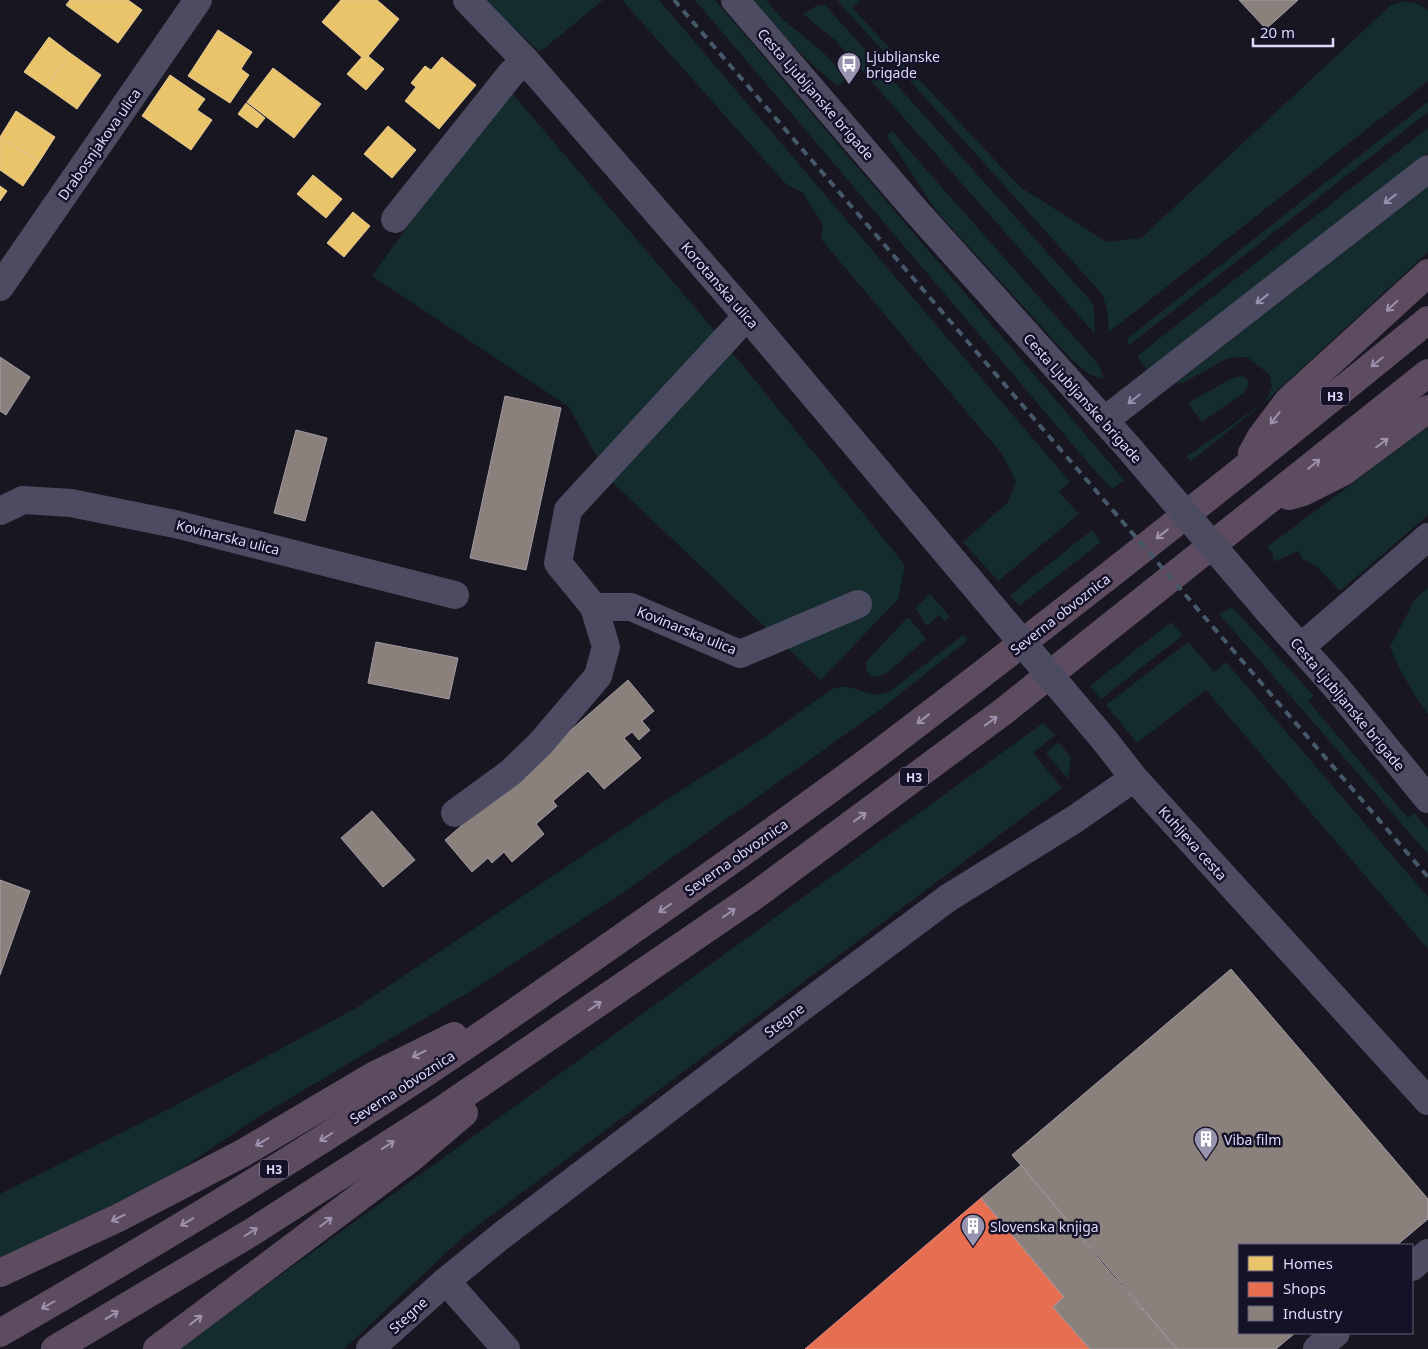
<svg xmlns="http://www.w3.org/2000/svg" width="1428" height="1349" viewBox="0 0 1428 1349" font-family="'Noto Sans',sans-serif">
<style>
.green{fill:#152c2e}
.homes{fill:#e9c46a;stroke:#e5ca96}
.shops{fill:#e76f51;stroke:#e48e85}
.industry{fill:#8a817c;stroke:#a39ba3}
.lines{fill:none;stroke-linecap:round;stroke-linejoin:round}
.minor{stroke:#4d4b62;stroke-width:28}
.highway{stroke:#5d4c60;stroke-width:28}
.rail{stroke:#46596a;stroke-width:4;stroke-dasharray:8 6;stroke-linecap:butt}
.minor-bridge{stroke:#4d4b62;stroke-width:28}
.oneway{stroke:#9592b0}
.oneway2{stroke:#9d92ae}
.labels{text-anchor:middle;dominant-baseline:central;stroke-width:5;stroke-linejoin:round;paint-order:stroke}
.shield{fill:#151126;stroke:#a19cbc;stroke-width:1}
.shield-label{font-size:12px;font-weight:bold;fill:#ddd8fd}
.poi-label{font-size:14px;fill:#ddd8fd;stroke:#151126;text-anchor:start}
.street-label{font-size:14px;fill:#ddd8fd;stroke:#151126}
</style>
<rect width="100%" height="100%" fill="#181621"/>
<g class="green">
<path d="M483 0H603L540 52Z"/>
<path d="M622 0H659L1070 482 1059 492 1079 514 998 581 963 542 1008 502 1016 481 1002 454 821 239 823 225 803 193 785 183Z"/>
<path d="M695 0H715L1124 480 1112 489 1090 465Z"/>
<path d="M753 0H766L782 19 823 52 846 78 838 86C803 59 781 33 753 0Z"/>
<path d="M837 0H860L852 8 1020 187 1107 242 1141 238 1391 5C1407 0 1415 0 1428 11V81L1109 332 1107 309 1102 294Z"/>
<path d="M825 5 1089 299 1094 307 1095 334 835 40 803 14 816 6Z"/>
<path d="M511 92 714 330 905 565 898 599 821 680 610 480 568 406 372 276 455 160Z"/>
<path d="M1428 102V112L1128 346V338Z"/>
<path d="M1428 128V153L1152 370 1150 367 1147 370 1137 356Z"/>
<path d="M892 131 1099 365 1104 379 1089 374 1073 361 940 215C920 190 906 160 886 136Z"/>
<path d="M1428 187V252L1265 402 1272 387 1270 375 1247 357 1228 358 1183 383H1176Z"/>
<path d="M1240 376 1245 377 1249 383 1245 392 1202 422 1188 403 1229 380Z"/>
<path d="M1256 408V409L1191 461 1186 457Z"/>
<path d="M1428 427V515L1340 591 1317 567 1303 559 1298 551 1274 562 1272 552 1267 547Z"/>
<path d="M1092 530 1101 542 1019 606 1010 595Z"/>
<path d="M1428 588V714C1413 693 1400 672 1390 647L1415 599Z"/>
<path d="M930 594 950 617 944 621 939 615 927 626 915 608Z"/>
<path d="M1232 607 1314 696 1308 701 1408 818 1414 813 1428 829V854L1219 614Z"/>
<path d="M907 618 910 619 926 639 887 673 878 677 870 675 866 669V662Z"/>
<path d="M1171 622 1183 635 1101 699 1090 686Z"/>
<path d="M963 635 968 640 881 709 621 894 469 992 255 1119 170 1176 0 1261V1194L173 1107 356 1008 666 800 765 737 832 689C855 680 866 701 889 692Z"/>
<path d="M1188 642 1214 672 1226 662 1428 897V949L1206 690 1137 743 1106 705Z"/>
<path d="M1043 723 1055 735 1033 753 1062 788 464 1236 344 1349H178L543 1086Z"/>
<path d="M1058 742 1071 757 1068 779 1046 753Z"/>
</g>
<g class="homes">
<path d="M70 0H128L142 10 118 43 66 5Z"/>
<path d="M341 0H377L399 19 365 60 322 22Z"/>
<path d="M218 30 252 52 241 69 249 75 230 103 188 76Z"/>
<path d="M49 37 70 53 46 87 24 72Z"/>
<path d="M70 53 101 75 77 109 46 87Z"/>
<path d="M368 56 384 69 366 90 347 74 362 57 365 60Z"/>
<path d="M442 57 476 85 439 129 405 101 416 87 411 83 425 66 431 70Z"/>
<path d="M273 68 321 104 294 138 247 102Z"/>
<path d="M170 75 205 99 197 110 212 120 191 150 142 116Z"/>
<path d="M246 103 265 118 257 128 238 114Z"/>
<path d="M16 111 55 137 39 162 0 137Z"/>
<path d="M388 126 416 150 392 178 364 154Z"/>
<path d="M0 137 39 162 23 186 0 170Z"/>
<path d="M313 175 342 199 326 218 297 194Z"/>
<path d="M0 186 7 191 0 201Z"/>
<path d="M353 212 370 226 344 257 327 243Z"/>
</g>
<path class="shops" d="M981 1198 1064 1297 1053 1307 1090 1349H805Z"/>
<g class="industry">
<path d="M1239 0H1298L1266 29Z"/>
<path d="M0 357 30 377 6 415 0 411Z"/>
<path d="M505 396 561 408 526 570 470 558Z"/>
<path d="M296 430 327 438 305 521 274 513Z"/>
<path d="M376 642 458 658 449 699 368 683Z"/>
<path d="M628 680 654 711 642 721 650 730 639 740 632 732 624 738 641 758 604 789 588 771 553 801 557 806 536 824 544 834 512 862 504 852 492 863 488 858 472 872 445 840Z"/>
<path d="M372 811 415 860 383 887 341 838Z"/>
<path d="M0 880 30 891 0 975Z"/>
<path d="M1231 969 1428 1199V1219L1397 1245H1239V1333H1295L1276 1349H1177L1012 1155Z"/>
<path d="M1021 1165 1108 1270 1177 1349H1090L1053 1307 1064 1297 981 1198Z"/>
</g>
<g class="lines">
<g class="minor">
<path d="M467 0 525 60 747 316 967 577"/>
<path d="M735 0 916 211 1129 448"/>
<path d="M395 219 510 75 525 60"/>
<path d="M0 287 198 0"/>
<path d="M747 316 568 510 558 563 594 607H631L740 654 858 604"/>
<path d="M1105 420 1428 169"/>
<path d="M0 511 23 500 71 503 175 524 455 595"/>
<path d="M1269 612 1336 687 1428 799"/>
<path d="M1301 647 1428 537"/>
<path d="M1106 742 1134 778 1428 1101"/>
<path d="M455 813 510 773 541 743 598 676 606 647 594 607"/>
<path d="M1412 1267 1428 1253"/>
<path d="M446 1281 506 1349"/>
<path d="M370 1349 446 1281 501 1236 774 1028 948 898 1075 819 1134 778"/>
<path d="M1317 1349 1336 1333"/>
</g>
<g class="highway">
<path d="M1252 453 1261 437 1288 401 1428 273"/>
<path d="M1289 496 1303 492 1343 472 1428 409"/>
<path d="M0 1273 118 1218 243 1153 373 1076 454 1036"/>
<path d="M0 1333C135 1255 269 1175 399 1090 475 1041 550 988 624 936 715 872 807 808 896 740 1076 603 1253 463 1428 320"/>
<path d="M55 1349 252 1232 436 1114 753 897 1004 711 1428 373"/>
<path d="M157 1349 410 1159 464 1113"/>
</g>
<path class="rail" d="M674 0 1428 877"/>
<g class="minor-bridge">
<path d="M1129 448 1269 612"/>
<path d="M967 577 1106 742"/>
</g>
</g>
<defs><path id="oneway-shaft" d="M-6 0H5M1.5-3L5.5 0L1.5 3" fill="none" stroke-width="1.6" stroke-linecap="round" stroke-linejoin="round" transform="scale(1.25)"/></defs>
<g class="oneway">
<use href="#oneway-shaft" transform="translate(1390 199) rotate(142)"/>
<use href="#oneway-shaft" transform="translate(1262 299) rotate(142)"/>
<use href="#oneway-shaft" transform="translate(1134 399) rotate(143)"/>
</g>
<g class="oneway2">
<use href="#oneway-shaft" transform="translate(1392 306) rotate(137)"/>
<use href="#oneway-shaft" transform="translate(1377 362) rotate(141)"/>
<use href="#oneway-shaft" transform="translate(1275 418) rotate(128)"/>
<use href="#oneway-shaft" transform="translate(1382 443) rotate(-37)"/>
<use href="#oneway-shaft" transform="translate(1314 464) rotate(-39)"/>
<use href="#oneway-shaft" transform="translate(1162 534) rotate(142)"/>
<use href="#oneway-shaft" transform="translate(923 719) rotate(142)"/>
<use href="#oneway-shaft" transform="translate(991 721) rotate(-36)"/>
<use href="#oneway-shaft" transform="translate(860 817) rotate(-36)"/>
<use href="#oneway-shaft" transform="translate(665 908) rotate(145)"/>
<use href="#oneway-shaft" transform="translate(729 913) rotate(-35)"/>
<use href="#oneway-shaft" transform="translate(595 1006) rotate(-35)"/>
<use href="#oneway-shaft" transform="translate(419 1054) rotate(154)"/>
<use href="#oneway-shaft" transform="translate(326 1137) rotate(148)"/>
<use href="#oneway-shaft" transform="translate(262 1142) rotate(149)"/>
<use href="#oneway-shaft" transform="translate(388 1145) rotate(-33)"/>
<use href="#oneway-shaft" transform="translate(118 1218) rotate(154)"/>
<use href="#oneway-shaft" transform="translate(187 1222) rotate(149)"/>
<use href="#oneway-shaft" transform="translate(326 1222) rotate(-37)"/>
<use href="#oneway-shaft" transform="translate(251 1232) rotate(-32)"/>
<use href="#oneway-shaft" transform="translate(48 1305) rotate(150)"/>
<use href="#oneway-shaft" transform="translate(112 1315) rotate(-31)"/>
<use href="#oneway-shaft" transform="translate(196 1320) rotate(-37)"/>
</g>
<defs>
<symbol id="bus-pin" viewBox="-11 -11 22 30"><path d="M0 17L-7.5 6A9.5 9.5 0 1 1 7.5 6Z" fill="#9894b0" stroke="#151126"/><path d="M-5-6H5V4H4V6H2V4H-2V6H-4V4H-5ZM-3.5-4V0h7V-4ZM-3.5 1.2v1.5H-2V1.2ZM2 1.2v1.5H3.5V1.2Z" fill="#fff"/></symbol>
<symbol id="building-pin" viewBox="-11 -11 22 30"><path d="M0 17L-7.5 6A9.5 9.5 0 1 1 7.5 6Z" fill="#9894b0" stroke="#151126"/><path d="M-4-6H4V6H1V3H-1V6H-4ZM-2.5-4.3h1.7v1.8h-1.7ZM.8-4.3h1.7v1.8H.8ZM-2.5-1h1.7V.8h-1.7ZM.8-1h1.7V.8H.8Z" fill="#fff"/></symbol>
</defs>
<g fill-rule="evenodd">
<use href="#bus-pin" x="835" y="50" width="28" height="38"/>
<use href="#building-pin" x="1192" y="1125" width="28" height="38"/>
<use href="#building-pin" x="959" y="1212" width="28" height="38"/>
</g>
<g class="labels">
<g class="shield">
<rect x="1321" y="386.5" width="28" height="19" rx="4"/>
<rect x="900" y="767.5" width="28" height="19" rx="4"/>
<rect x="260" y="1159.5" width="28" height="19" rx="4"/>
</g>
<g class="shield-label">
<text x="1335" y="396">H3</text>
<text x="914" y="777">H3</text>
<text x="274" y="1169">H3</text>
</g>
<g class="poi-label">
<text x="866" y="56">Ljubljanske<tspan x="866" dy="16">brigade</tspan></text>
<text x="1224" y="1139">Viba film</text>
<text x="990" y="1226">Slovenska knjiga</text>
</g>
<g class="street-label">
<text transform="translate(816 94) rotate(49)">Cesta Ljubljanske brigade</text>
<text transform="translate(99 144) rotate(-55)">Drabosnjakova ulica</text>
<text transform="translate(720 285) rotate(49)">Korotanska ulica</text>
<text transform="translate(1083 398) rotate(48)">Cesta Ljubljanske brigade</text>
<text transform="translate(228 537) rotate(14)">Kovinarska ulica</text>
<text transform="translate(1060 614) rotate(-38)">Severna obvoznica</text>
<text transform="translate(687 630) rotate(22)">Kovinarska ulica</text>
<text transform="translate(1348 704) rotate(50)">Cesta Ljubljanske brigade</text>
<text transform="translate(1193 843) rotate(48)">Kuhljeva cesta</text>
<text transform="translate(736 857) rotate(-35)">Severna obvoznica</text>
<text transform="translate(784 1020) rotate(-37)">Stegne</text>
<text transform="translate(402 1087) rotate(-33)">Severna obvoznica</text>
<text transform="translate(408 1315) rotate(-42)">Stegne</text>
</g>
</g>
<rect x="1238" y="1244" width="175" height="90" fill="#151126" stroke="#65617c"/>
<rect x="1248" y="1256" width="25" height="15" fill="#e9c46a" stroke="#65617c"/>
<text x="1283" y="1269" font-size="15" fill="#ddd8fd">Homes</text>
<rect x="1248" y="1282" width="25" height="15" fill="#e76f51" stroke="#65617c"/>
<text x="1283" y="1294" font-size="15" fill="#ddd8fd">Shops</text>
<rect x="1248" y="1306" width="25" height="15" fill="#8a817c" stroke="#65617c"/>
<text x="1283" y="1319" font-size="15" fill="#ddd8fd">Industry</text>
<path d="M1253 38v8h80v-8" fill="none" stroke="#ddd8fd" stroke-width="2.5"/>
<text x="1260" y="38" font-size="15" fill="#ddd8fd" stroke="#151126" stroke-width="4" paint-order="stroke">20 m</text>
</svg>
